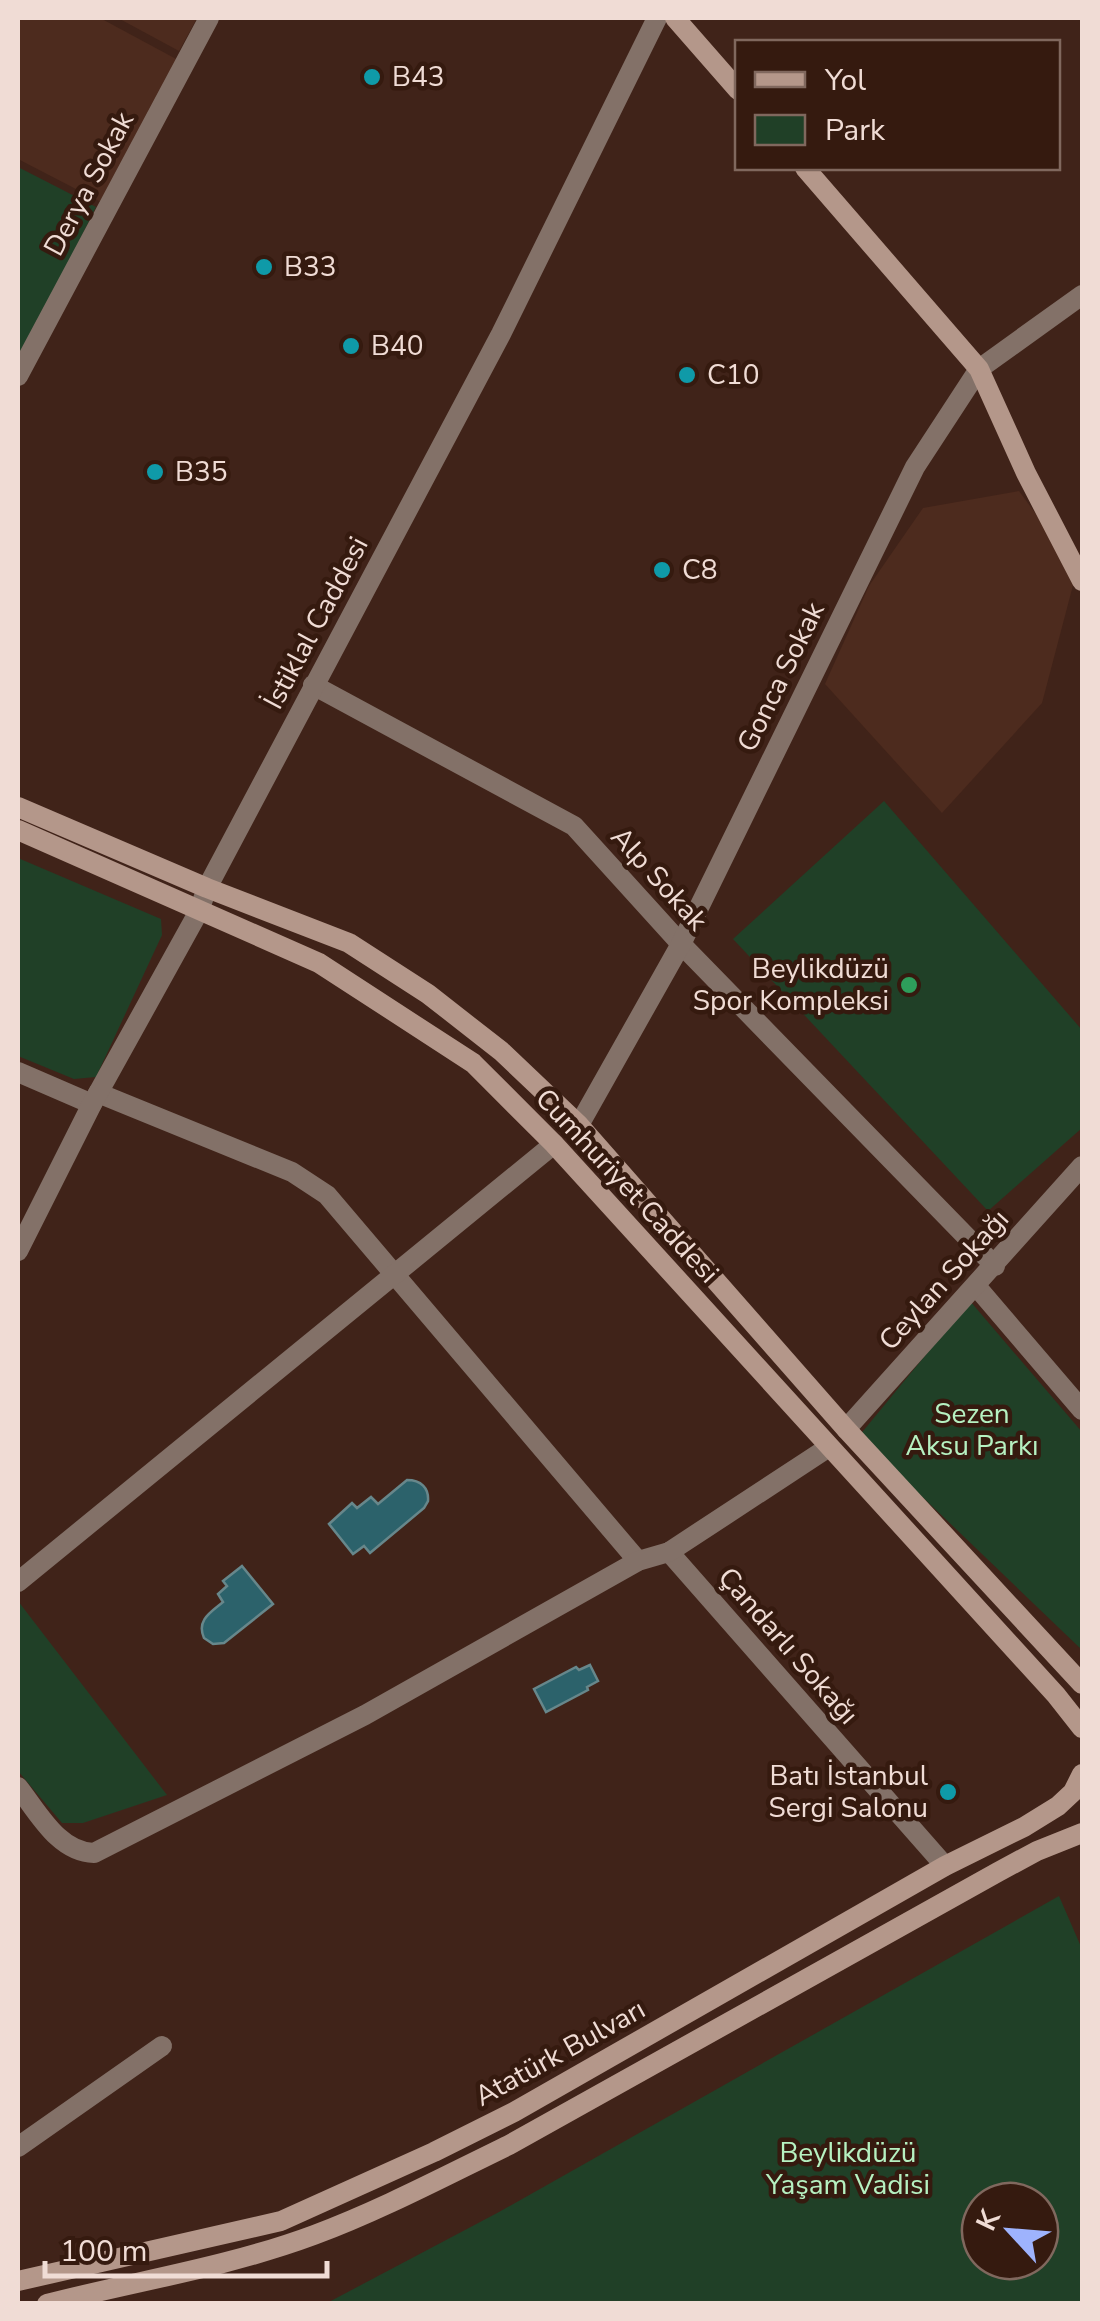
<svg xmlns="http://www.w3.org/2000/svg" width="1100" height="2321" viewBox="0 0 1100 2321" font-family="'Nunito Sans',sans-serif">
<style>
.built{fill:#4d2b1e}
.green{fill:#204027;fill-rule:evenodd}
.water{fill:#2c626b;stroke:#67878b;stroke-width:2.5}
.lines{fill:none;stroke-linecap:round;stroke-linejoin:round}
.street{stroke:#837168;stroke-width:20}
.secondary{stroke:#b4978a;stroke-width:20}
.culture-dot{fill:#0f9aa8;stroke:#351a0f;stroke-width:4}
.leisure-dot{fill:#2e9e5b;stroke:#351a0f;stroke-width:4}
.labels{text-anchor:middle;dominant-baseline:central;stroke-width:9;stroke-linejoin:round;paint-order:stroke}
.poi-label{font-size:28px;fill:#f0dcd5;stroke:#351a0f;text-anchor:start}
.street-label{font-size:28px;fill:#f0dcd5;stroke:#351a0f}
.park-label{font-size:28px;fill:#b6f1c1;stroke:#351a0f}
</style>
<rect width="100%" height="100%" fill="#402319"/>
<g class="built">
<path d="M18 18H100L178 60 103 203 18 159Z"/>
<path d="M118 18H197L179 51Z"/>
<path d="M1019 491 1077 570 1042 703 942 813 825 684 869 586 923 508Z"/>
</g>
<g class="green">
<path d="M18 167 96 207 18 364Z"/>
<path d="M884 801 1082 1030V1128L988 1211 733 939Z"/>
<path d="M18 858 161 919 162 935 96 1077 74 1079 18 1056Z"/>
<path d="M970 1301 1082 1432V1650L859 1436Z"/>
<path d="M18 1601 167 1795 83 1823H62L18 1771Z"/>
<path d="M1059 1896 1082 1949V2303H327L499 2212ZM1040 2201V2261H980V2201Z"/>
</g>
<g class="water">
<path d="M407 1480C421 1480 429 1488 428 1501L424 1508 370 1553 364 1546 353 1554 329 1524 352 1503 357 1508 371 1497 378 1504Z"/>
<path d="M242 1566 273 1604 224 1643 213 1644 204 1638C196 1620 211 1612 223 1602L218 1594 227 1586 223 1581Z"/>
<path d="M590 1665 598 1681 587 1687 588 1690 546 1712 534 1689 576 1667 579 1670Z"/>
</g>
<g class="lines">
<g class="street">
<path d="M18 376 209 18"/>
<path d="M313 685 574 826 681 944 995 1266"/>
<path d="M18 1072 92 1104"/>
<path d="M98 1093 292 1172 327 1195 638 1561"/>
<path d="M579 1125 681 944 915 467 979 369 1082 295"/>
<path d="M18 1251 92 1104 199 911 207 888 501 334 657 18"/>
<path d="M976 1286 1082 1410"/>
<path d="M846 1429 1082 1166"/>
<path d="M669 1552 945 1866"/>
<path d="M18 1582 554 1144"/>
<path d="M18 1787C38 1812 58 1852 94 1853L365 1715 638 1561 669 1552 829 1447"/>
<path d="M18 2147 162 2046"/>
</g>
<g class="secondary">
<path d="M675 18 738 90"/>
<path d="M805 168 979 369 1026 473 1082 581"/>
<path d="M18 807 207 888 349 943 428 994 501 1051 579 1125 846 1429 1082 1684"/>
<path d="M18 830 319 963 473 1063 554 1144 1056 1695 1082 1728"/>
<path d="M18 2281 281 2221 434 2152 514 2112 945 1866 1024 1827 1058 1806 1073 1792 1082 1774"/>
<path d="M47 2304C136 2281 228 2267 314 2235 381 2210 445 2176 509 2145L998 1872 1037 1851 1082 1833"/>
</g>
</g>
<g class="culture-dot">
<circle cx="372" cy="77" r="10"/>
<circle cx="264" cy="267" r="10"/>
<circle cx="351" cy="346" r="10"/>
<circle cx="687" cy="375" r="10"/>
<circle cx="155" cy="472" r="10"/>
<circle cx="662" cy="570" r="10"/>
<circle cx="948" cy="1792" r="10"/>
</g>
<circle class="leisure-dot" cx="909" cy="985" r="10"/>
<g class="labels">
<g class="poi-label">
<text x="392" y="77">B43</text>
<text x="284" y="267">B33</text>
<text x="371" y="346">B40</text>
<text x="707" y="375">C10</text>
<text x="175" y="472">B35</text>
<text x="682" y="570">C8</text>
<text x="889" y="969" text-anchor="end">Beylikdüzü<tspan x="889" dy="32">Spor Kompleksi</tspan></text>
<text x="928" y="1776" text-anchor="end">Batı İstanbul<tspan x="928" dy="32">Sergi Salonu</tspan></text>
</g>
<g class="street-label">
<text transform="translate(89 184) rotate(-62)">Derya Sokak</text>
<text transform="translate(316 623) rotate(-62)">İstiklal Caddesi</text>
<text transform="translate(781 677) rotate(-64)">Gonca Sokak</text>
<text transform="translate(659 879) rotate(48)">Alp Sokak</text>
<text transform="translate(627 1186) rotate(47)">Cumhuriyet Caddesi</text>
<text transform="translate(944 1280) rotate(-48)">Ceylan Sokağı</text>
<text transform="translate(788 1646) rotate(49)">Çandarlı Sokağı</text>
<text transform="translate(560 2053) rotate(-29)">Atatürk Bulvarı</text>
</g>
<g class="park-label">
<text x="972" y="1414">Sezen<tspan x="972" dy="32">Aksu Parkı</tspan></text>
<text x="848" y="2153">Beylikdüzü<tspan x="848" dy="32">Yaşam Vadisi</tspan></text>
</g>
</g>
<rect width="1100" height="2321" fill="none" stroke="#f0dcd5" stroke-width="40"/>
<rect x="735" y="40" width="325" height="130" fill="#351a0f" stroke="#80685e" stroke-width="2.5"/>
<rect x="755" y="72" width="50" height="15" fill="#b4978a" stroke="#80685e" stroke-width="2.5"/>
<text x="825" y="90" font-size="30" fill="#f0dcd5">Yol</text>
<rect x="755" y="115" width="50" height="30" fill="#204027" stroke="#80685e" stroke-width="2.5"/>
<text x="825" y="140" font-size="30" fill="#f0dcd5">Park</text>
<g transform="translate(1010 2231) rotate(296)"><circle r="48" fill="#351a0f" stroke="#80685e" stroke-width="2.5"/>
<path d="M0-8L18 38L0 25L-18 38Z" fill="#9eb3fd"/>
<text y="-15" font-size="28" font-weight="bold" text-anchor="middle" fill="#f0dcd5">K</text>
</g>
<path d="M45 2261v15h282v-15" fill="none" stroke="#f0dcd5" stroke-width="5"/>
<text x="60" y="2261" font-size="30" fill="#f0dcd5" stroke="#351a0f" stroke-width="8" paint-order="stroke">100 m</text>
</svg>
